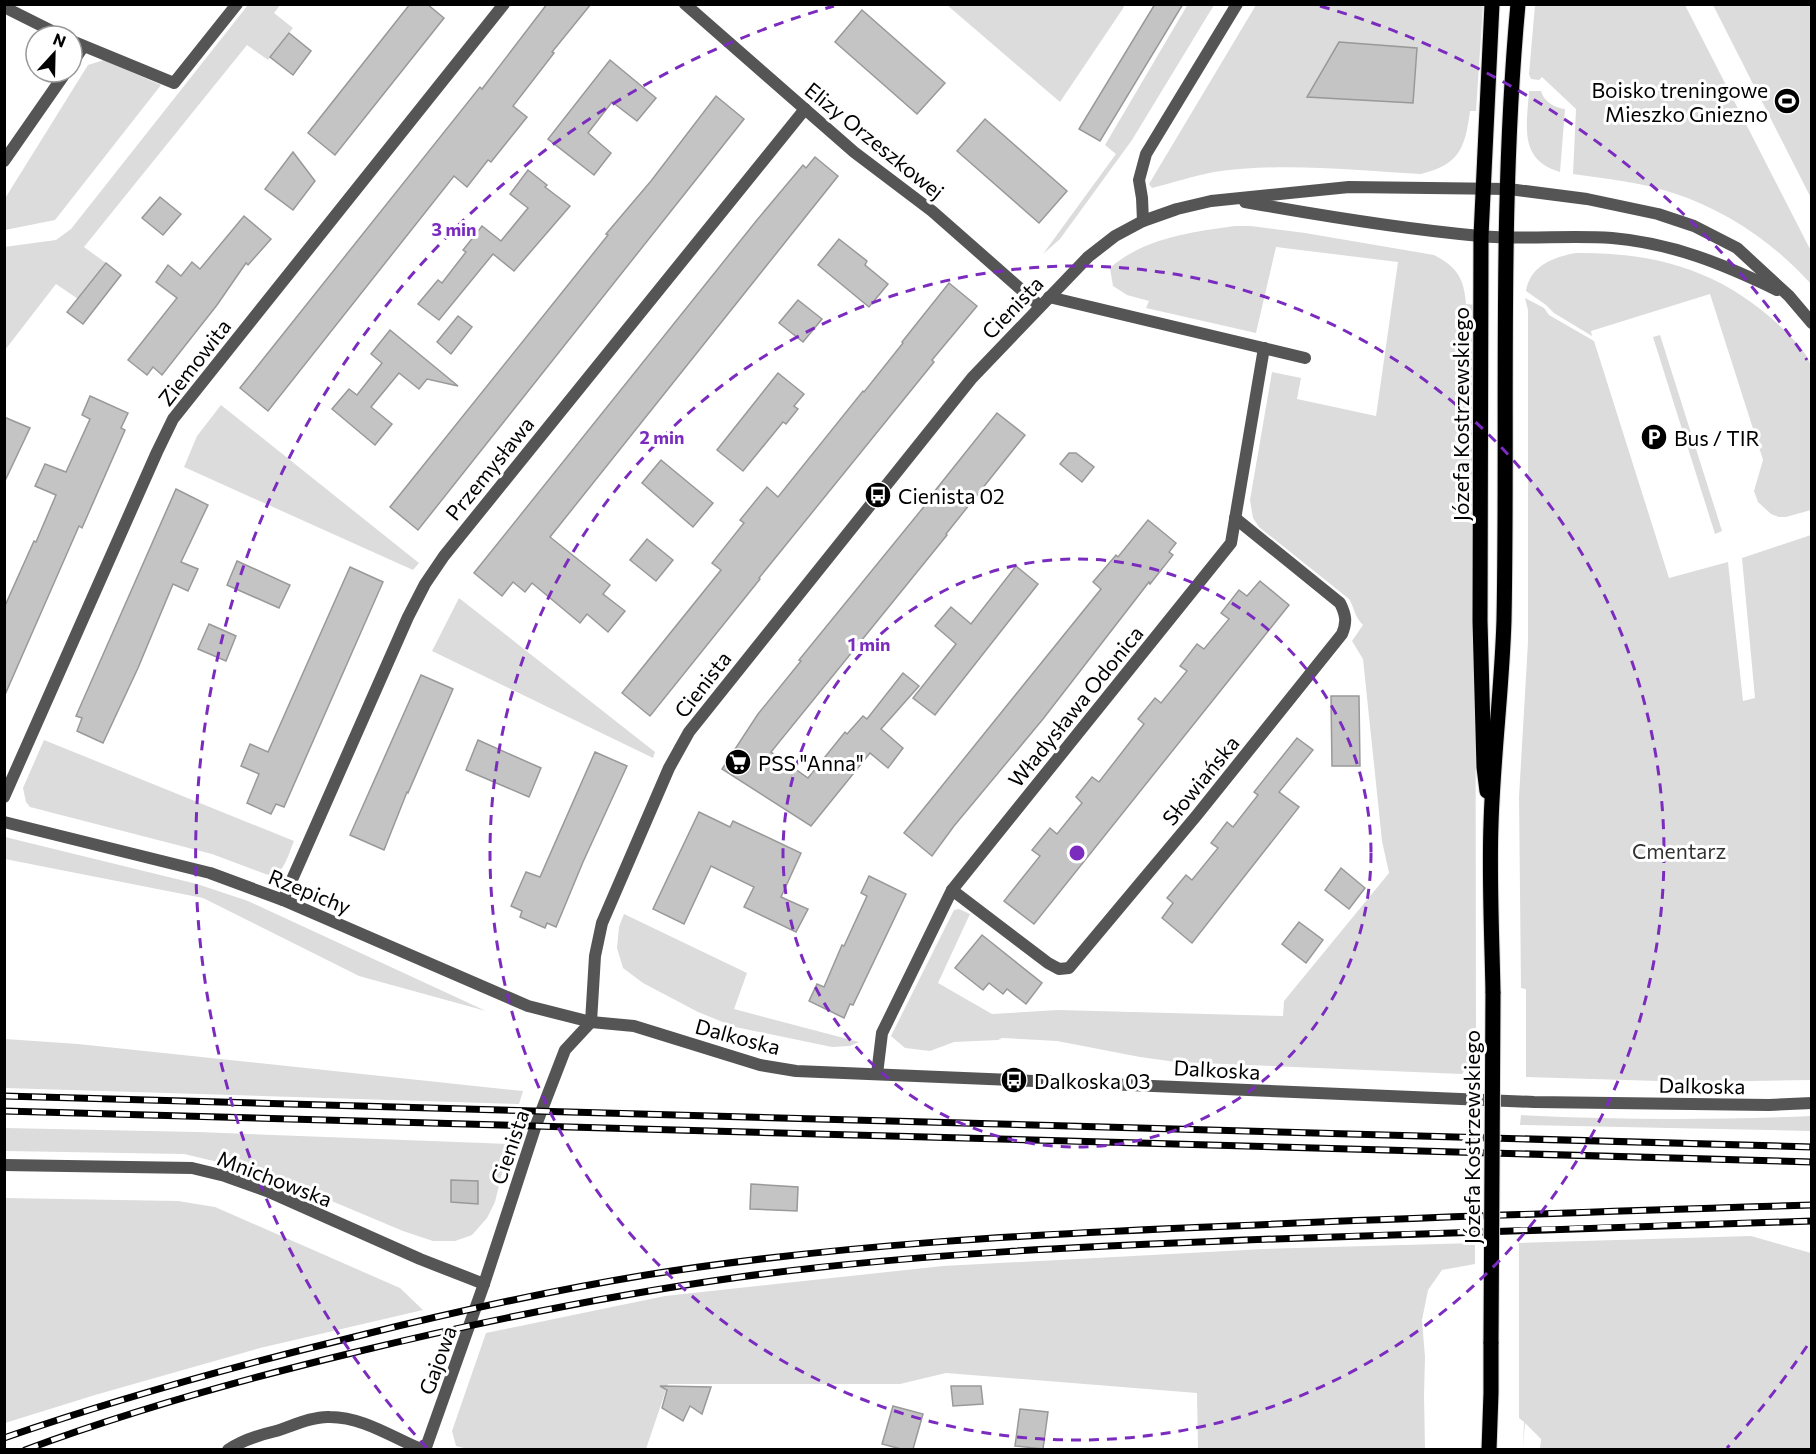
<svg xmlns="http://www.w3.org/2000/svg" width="1816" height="1454" viewBox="0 0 1816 1454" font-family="Commissioner,sans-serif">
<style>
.green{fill:#dcdcdc}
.building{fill:#c4c4c4;stroke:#999;stroke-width:1.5}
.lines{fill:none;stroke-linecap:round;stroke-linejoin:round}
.primary-casing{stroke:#dbdbdb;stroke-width:17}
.minor{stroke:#555;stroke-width:12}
.tertiary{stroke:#555;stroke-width:12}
.primary{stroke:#000;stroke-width:15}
.rail-casing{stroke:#000;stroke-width:7}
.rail{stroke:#fff;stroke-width:4.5;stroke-dasharray:14;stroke-linecap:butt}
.primary-bridge-casing{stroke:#dbdbdb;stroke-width:17;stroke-linecap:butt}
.primary-bridge{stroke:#000;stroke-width:15}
.ring{fill:none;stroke:#7b2cbf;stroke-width:3;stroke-dasharray:10 8}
.labels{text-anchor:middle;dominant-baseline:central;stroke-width:6;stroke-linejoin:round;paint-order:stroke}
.poi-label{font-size:21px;fill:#000;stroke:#fff;text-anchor:start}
.street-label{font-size:21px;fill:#000;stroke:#fff}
.park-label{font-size:21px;fill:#333;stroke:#fff}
.centre{fill:#7b2cbf;stroke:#fff;stroke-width:3}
.ring-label{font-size:18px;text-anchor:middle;font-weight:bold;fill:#7b2cbf;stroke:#fff;stroke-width:6;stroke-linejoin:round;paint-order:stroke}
</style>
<rect width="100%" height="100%" fill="#fff"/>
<g class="green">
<path d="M1188 4 1214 5 1132 140 1060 239 1043 254 1116 154 1105 145Z"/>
<path d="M248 5H280L274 13 293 28 268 60 247 45 84 247 106 263 78 299 56 284 5 350 4 247 56 240 71 229Z"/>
<path d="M1122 5 1124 7 1060 102 947 5Z"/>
<path d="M1256 5H1483L1476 111H1470C1465 148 1460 164 1421 174 1353 170 1282 162 1214 172 1193 176 1172 183 1152 188L1149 184Z"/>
<path d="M1535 5H1685L1811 251V284C1774 243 1726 210 1673 193 1641 182 1606 179 1573 174L1576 109 1542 77 1539 80 1531 79 1529 74Z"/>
<path d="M1713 5H1811V198Z"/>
<path d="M104 60 161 85 55 220 5 230 4 200 88 65Z"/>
<path d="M1529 91H1541C1544 102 1555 108 1565 109L1560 172C1518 160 1527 125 1529 91Z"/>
<path d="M1235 226H1251L1305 233 1434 255C1457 267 1464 278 1466 304L1475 305 1476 1055 1462 1074 1176 1062 1140 1057 1057 1041 1002 1038 998 1040 954 1042 930 1051 905 1048 891 1036 954 910 959 909 970 914 938 983 992 1014 1058 1010 1283 1016 1284 1001 1389 873 1382 841 1363 659 1352 641 1363 625C1354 616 1355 609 1349 599L1259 527 1253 518 1250 500 1272 372 1301 378 1297 399 1376 416 1398 262 1276 247 1256 333 1146 308 1149 301 1127 295 1113 286 1110 268C1144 238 1191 232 1235 226Z"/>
<path d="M1576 253C1656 252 1723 271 1782 328 1791 337 1806 351 1810 363 1814 373 1812 389 1812 400 1812 437 1812 473 1811 510L1786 517H1779L1771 514 1758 502 1754 491 1763 460 1710 294 1591 331 1592 336 1554 313 1546 305 1526 291C1530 266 1553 257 1576 253Z"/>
<path d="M1525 298 1544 308 1549 315 1594 341 1669 578 1728 562 1743 701 1755 698 1742 558 1811 535V1080L1693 1082 1526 1077V989L1521 988 1519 797 1528 642V310Z"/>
<path d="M1660 335 1722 531 1715 534 1653 337Z"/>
<path d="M221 405 419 563 413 570 184 467 197 436Z"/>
<path d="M459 598 655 752 653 758 432 651Z"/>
<path d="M44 740 294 841C289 852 285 873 271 876L212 854 30 807 26 802 23 788Z"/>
<path d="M5 837 197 884 248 901 486 1011 359 976 203 898 5 859Z"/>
<path d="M624 914 747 973 734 1009 859 1042 850 1046 832 1047 735 1027 698 1012 643 983 623 968 617 948 619 927Z"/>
<path d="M5 1039 78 1044 523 1091 519 1104 5 1088Z"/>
<path d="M1521 1115C1617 1120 1715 1120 1811 1116V1131L1520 1125Z"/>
<path d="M5 1128 198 1132 509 1144 495 1202 487 1218 472 1235 455 1241H433L403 1231 265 1173 184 1154 5 1151Z"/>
<path d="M5 1198 178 1201 215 1207 400 1288 423 1310 260 1348 95 1395 5 1423Z"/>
<path d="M1751 1236 1811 1253V1449H1540L1541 1439 1525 1423 1523 1449 1524 1422 1519 1418V1243Z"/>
<path d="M1475 1243V1264L1442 1270 1428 1290 1422 1320 1425 1357 1424 1395 1425 1449H1198L1197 1393 946 1373 900 1384H668L646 1449H468L456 1446 452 1431 486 1333 665 1296 943 1266 1264 1249Z"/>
</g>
<g class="building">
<path d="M410 4H427L444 18 335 155 308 133Z"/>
<path d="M547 4H591L552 52 554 53 513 106 527 117 491 162 488 160 467 187 454 176 268 411 240 388 480 87 482 89Z"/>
<path d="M1155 4H1183L1100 141 1079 129Z"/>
<path d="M862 10 945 83 917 114 835 42Z"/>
<path d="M289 33 311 51 293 75 270 57Z"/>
<path d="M1339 42 1417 48 1413 103 1307 97Z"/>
<path d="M610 60 656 98 637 121 612 102 588 133 611 153 594 175 548 139Z"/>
<path d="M716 96 744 119 418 530 390 507 564 290 608 235 606 234 651 181Z"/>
<path d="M985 119 1067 191 1039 223 957 151Z"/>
<path d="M293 152 315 181 293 210 265 189Z"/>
<path d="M815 157 838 176 550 537 610 585 603 594 625 611 608 632 587 614 580 623 532 583 525 592 513 582 502 596 474 573 757 220 803 165 806 168Z"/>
<path d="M528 170 547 185 545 187 570 206 514 271 493 254 439 320 418 304 438 280 442 283 466 252 463 250 482 226 501 241 528 208 510 194Z"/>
<path d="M160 197 181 214 163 235 142 218Z"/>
<path d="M244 216 271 239 248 265 246 263 217 305 162 375 153 367 147 375 128 360 177 298 156 282 168 265 181 276 192 262 200 269Z"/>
<path d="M839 239 867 261 865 265 888 284 869 307 818 265Z"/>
<path d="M106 263 121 275 83 324 67 312Z"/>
<path d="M949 283 977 306 932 360 934 362 759 578 760 579 650 716 622 693 721 570 712 563 744 523 740 520 767 487 778 497 863 391 864 392 903 343 902 342Z"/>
<path d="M798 300 822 319 803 342 779 323Z"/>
<path d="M458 316 472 327 451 354 437 342Z"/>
<path d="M390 330 458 386 427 379 419 389 399 373 371 407 392 424 375 445 332 409 349 389 357 395 382 363 371 354Z"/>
<path d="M778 373 804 394 794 406 798 409 786 424 783 422 743 471 717 450Z"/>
<path d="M90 396 128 413 121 428 125 430 82 528 79 526 4 697V608L34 541 36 542 56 495 35 486 45 464 66 472 90 419 82 415Z"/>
<path d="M997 413 1025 435 946 534 947 535 771 752 808 778 845 732 847 734 863 716 867 719 903 673 919 686 881 729 903 748 888 768 870 753 811 826 722 769 758 714 801 661 799 660 931 498 930 497Z"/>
<path d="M4 417 30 428 4 483Z"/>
<path d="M1069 453H1076L1094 467 1082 482 1060 464Z"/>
<path d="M661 460 713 503 693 527 642 483Z"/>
<path d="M176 489 208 505 181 562 198 569 188 591 173 584 138 668 103 743 77 731 82 718 76 716Z"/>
<path d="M1148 520 1176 543 1169 552 1173 555 1150 584 1149 582 1043 719 954 826 932 856 904 833 1101 589 1093 582 1116 555 1118 557Z"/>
<path d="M647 539 673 560 656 581 630 560Z"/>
<path d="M237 561 290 585 279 608 227 585Z"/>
<path d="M1016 566 1038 584 935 715 913 698 956 644 935 626 951 607 971 624Z"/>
<path d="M350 567 383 582 284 807 276 804 271 814 247 803 259 774 241 766 250 744 268 752Z"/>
<path d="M1260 581 1289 605 1034 924 1004 901 1040 856 1032 850 1050 828 1057 834 1082 803 1076 797 1092 777 1099 782 1144 724 1138 719 1155 698 1161 703 1187 671 1180 666 1197 644 1204 649 1229 619 1221 613 1239 590 1247 596Z"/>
<path d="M209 624 236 636 226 661 198 649Z"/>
<path d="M421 675 453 689 408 793 407 792 384 850 350 835Z"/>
<path d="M1331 696H1359L1360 766H1332Z"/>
<path d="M1297 738 1313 750 1279 792 1299 807 1192 943 1162 918 1173 903 1167 898 1186 875 1192 880 1218 848 1211 843 1227 822 1233 827 1258 795 1254 792Z"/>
<path d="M478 740 541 768 529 797 466 770Z"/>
<path d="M595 752 627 766 583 862 556 927 547 923 545 928 520 917 522 911 511 906 526 872 540 877Z"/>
<path d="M699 812 730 827 733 821 801 853 781 897 808 909 796 932 744 907 754 887 711 866 684 924 653 909Z"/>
<path d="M1341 868 1365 888 1349 909 1325 890Z"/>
<path d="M869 876 906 894 853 1005 850 1004 844 1018 809 1001 817 984 824 987 842 945 844 946 867 896 861 893Z"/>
<path d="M1299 922 1323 940 1306 963 1282 944Z"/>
<path d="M982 935 1042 983 1026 1004 1007 989 1003 994 989 983 983 990 955 968Z"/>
<path d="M451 1180 478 1181V1204L451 1202Z"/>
<path d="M751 1184 798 1187 797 1211 750 1209Z"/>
<path d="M660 1386 711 1387 702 1414 690 1406 683 1421 662 1408 667 1390Z"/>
<path d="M951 1386H981L983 1404 953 1406Z"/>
<path d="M893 1406 923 1414 913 1449H901L882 1444Z"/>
<path d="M1020 1409 1048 1412 1043 1449 1015 1446Z"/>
</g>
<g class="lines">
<defs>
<g id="primary">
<path d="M1487 791 1484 767 1480 621 1481 236 1492 4"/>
<path d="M1493 993C1492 937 1489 880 1491 824 1493 756 1502 688 1504 620 1508 415 1499 209 1518 4"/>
<path d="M1489 1450 1491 1393V1342"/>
</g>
</defs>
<use href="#primary" class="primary-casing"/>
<g class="minor">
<path d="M4 7 62 36"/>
<path d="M72 41 174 83 237 4"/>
<path d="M72 63 83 47"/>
<path d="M4 161 66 72"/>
<path d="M1143 221 1142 198 1139 180 1146 154 1237 4"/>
<path d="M1049 297 1305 358"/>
<path d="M4 797 157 452 173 419 504 4"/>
<path d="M4 822 210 873 283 900 528 1006 591 1022"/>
<path d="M952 890 1048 963 1059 969 1069 968 1197 815 1342 634C1347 622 1346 615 1340 603L1235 518"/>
<path d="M283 900 408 617 425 584 444 556 805 109"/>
<path d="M877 1074 882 1033 952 890 1231 543 1264 348"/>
<path d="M228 1450C242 1440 259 1435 276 1431 292 1426 313 1416 330 1417 363 1417 393 1438 423 1450"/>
<path d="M425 1450 484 1284"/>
</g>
<g class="tertiary">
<path d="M685 4 854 152 932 211 1040 306"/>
<path d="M1245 202C1323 216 1401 229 1480 236 1524 240 1568 235 1612 238 1672 243 1723 264 1777 290"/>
<path d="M591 1022 634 1026 760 1065 796 1071 1534 1102 1769 1105 1812 1103"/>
<path d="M4 1165 192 1168 225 1176 267 1191 420 1259 484 1284 536 1125 565 1050 591 1022 595 956 602 923 669 768 689 732 972 378 1088 257 1115 236 1143 221 1177 209 1211 201 1349 187 1509 189 1587 199 1658 214 1694 226 1737 248 1789 296 1812 323"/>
</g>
<use href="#primary" class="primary"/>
<defs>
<g id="rail">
<path d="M4 1096 1812 1147"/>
<path d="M4 1111 1812 1162"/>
<path d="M4 1438C120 1398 239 1365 358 1336 453 1312 549 1291 646 1275 840 1244 1036 1234 1232 1226 1425 1217 1618 1211 1812 1205"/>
<path d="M25 1450C133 1410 244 1379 356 1352 484 1321 610 1295 740 1277 917 1253 1096 1246 1275 1239 1454 1232 1633 1226 1812 1221"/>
</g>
</defs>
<use href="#rail" class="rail-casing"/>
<use href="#rail" class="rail"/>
<defs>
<path id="primary-bridge" d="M1491 1342 1493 993"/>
</defs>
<use href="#primary-bridge" class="primary-bridge-casing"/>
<use href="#primary-bridge" class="primary-bridge"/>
</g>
<g class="ring">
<circle cx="1077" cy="853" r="294"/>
<circle cx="1077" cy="853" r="587"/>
<path d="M1807 1346A881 881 0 0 1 1727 1448M427 1448A881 881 0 0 1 834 6M1320 6A881 881 0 0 1 1807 360"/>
</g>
<defs>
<symbol id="stadium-disc" viewBox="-11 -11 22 22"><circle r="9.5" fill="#000" stroke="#fff"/><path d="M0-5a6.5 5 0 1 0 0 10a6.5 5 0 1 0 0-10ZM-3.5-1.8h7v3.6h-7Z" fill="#fff"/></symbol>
<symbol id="parking-disc" viewBox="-11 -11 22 22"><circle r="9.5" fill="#000" stroke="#fff"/><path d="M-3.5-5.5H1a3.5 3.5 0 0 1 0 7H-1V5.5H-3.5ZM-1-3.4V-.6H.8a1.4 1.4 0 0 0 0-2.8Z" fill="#fff"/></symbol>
<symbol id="bus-disc" viewBox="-11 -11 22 22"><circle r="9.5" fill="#000" stroke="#fff"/><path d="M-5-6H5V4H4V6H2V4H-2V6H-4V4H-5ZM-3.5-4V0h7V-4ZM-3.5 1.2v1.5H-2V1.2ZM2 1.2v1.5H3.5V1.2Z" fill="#fff"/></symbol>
<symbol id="supermarket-disc" viewBox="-11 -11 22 22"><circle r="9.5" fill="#000" stroke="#fff"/><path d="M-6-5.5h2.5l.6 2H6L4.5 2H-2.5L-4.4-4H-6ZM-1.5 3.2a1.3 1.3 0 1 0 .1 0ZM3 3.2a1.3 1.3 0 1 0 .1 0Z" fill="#fff"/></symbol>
</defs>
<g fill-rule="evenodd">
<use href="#stadium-disc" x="1772" y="86" width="30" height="30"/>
<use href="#parking-disc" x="1639" y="422" width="30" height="30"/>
<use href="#bus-disc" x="863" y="480" width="30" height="30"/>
<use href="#supermarket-disc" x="723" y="747" width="30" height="30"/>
<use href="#bus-disc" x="999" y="1065" width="30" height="30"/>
</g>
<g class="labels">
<g class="poi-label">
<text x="1768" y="89" text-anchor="end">Boisko treningowe<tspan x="1768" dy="24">Mieszko Gniezno</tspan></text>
<text x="1674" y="437">Bus / TIR</text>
<text x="898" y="495">Cienista 02</text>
<text x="758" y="762">PSS "Anna"</text>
<text x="1034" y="1080">Dalkoska 03</text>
</g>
<g class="street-label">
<text transform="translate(875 140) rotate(39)">Elizy Orzeszkowej</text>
<text transform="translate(1012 307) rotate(-46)">Cienista</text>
<text transform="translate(194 362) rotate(-52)">Ziemowita</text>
<text transform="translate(1460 414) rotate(-90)">Józefa Kostrzewskiego</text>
<text transform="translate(489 468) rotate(-51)">Przemysława</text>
<text transform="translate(702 684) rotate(-52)">Cienista</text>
<text transform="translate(1075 706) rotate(-51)">Władysława Odonica</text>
<text transform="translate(1200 780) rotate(-51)">Słowiańska</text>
<text transform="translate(310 891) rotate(22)">Rzepichy</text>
<text transform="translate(738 1036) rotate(15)">Dalkoska</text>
<text transform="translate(1217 1069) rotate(3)">Dalkoska</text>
<text transform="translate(1702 1085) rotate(1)">Dalkoska</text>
<text transform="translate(1471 1137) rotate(-90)">Józefa Kostrzewskiego</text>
<text transform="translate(509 1147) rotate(-71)">Cienista</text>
<text transform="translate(275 1178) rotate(21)">Mnichowska</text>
<text transform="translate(437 1360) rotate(-70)">Gajowa</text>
</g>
<g class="park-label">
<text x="1679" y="850">Cmentarz</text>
</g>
</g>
<circle cx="1077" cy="853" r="9" class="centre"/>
<g class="ring-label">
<text x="454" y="236">3 min</text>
<text x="662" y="444">2 min</text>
<text x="869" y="651">1 min</text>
</g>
<rect width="1816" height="1454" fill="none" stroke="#000000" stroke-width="12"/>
<g transform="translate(54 54) rotate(22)"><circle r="28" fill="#ffffff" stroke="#999999" stroke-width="1.5"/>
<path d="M0-4.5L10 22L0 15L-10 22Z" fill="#000000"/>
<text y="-9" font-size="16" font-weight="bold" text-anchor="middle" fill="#000000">N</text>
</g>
</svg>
